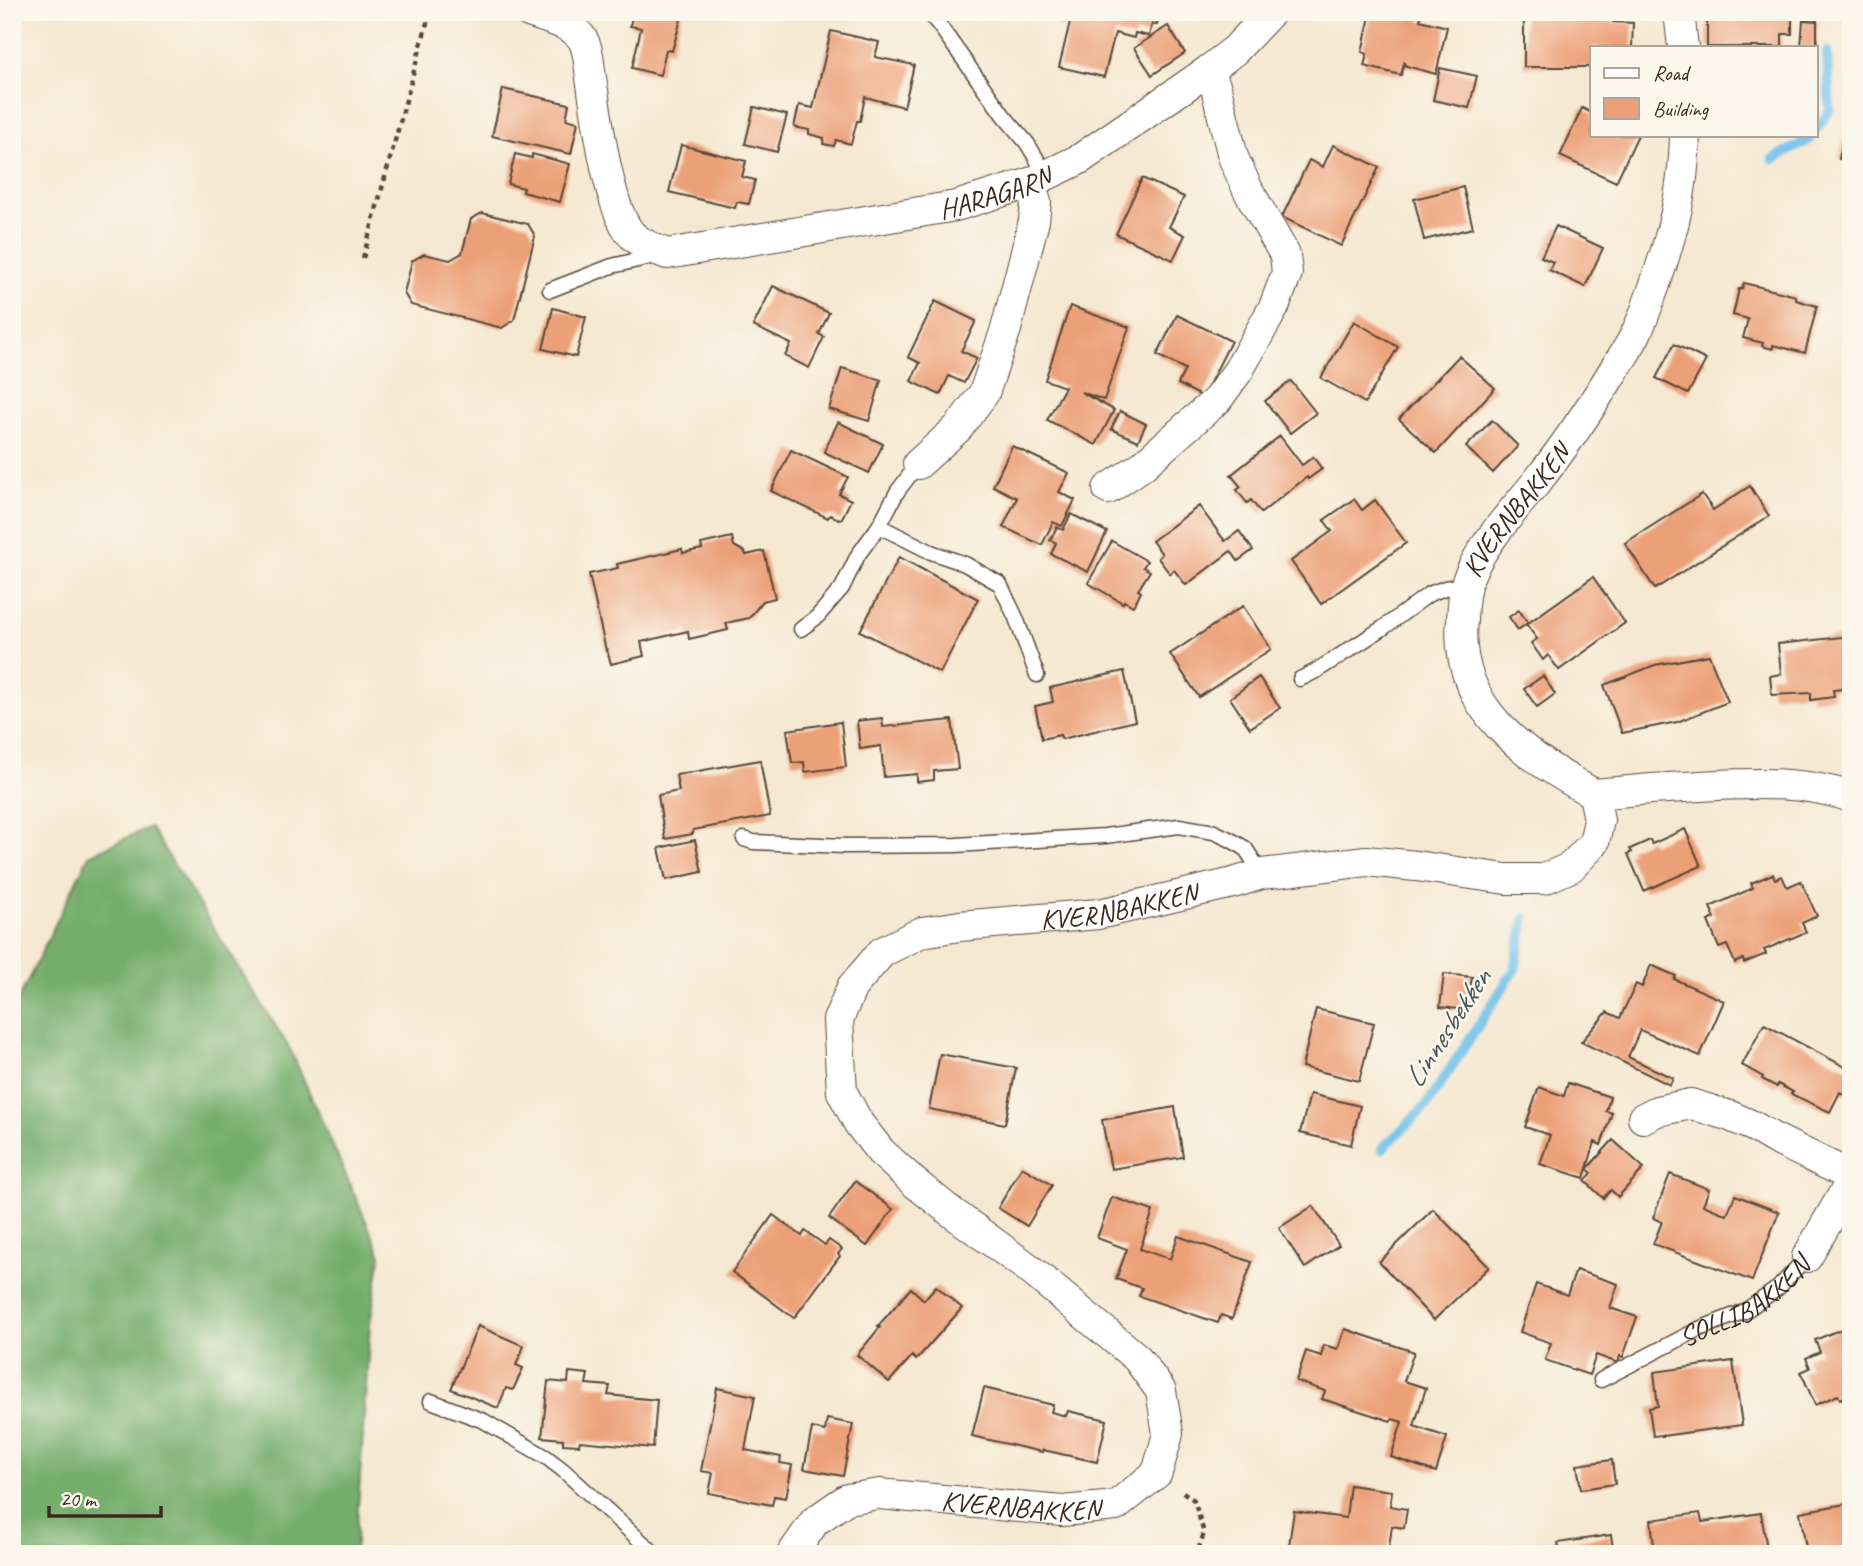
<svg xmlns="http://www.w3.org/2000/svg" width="1863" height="1566" viewBox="0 0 1863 1566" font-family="Caveat,sans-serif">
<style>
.forest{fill:#75ad6c;stroke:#586c45;stroke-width:2}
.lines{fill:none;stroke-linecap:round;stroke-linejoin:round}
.stream{stroke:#6ec0ea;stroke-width:10}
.building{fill:#eca078}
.lane-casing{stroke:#574639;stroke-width:17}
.street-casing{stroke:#574639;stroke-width:32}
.path{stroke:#574639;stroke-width:4.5;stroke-dasharray:5 5;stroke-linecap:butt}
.lane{stroke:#fff;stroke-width:14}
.street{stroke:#fff;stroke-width:30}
.labels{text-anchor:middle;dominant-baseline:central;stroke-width:5;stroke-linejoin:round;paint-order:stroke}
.street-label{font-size:28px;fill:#3b2a1e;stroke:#fbf7ec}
.water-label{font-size:30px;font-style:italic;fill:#4a575b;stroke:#fbf7ec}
</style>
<rect width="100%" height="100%" fill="#fbf7ec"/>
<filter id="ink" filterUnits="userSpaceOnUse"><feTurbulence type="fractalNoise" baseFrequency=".0143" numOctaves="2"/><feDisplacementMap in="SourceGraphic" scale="14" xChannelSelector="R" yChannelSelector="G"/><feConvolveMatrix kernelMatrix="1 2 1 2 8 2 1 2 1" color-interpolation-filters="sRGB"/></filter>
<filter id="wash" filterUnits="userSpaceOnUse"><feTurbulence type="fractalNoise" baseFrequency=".00686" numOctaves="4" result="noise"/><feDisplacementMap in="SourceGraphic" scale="28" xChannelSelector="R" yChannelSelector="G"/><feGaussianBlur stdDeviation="1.57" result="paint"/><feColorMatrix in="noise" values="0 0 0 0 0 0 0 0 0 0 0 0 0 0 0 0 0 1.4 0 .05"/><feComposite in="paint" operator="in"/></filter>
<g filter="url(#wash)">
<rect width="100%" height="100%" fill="#f5e8d1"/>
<path class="forest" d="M150 827 290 1049 381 1255 370 1324 355 1554H12V1013L89 855Z"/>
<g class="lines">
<g class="stream">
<path d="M1816 130 1830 110 1827 52"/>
<path d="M1773 159 1809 140 1812 135"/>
<path d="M1382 1149 1426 1106 1515 969 1525 918"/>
</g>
</g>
<g id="blocks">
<g class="building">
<path d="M633 12H683L672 51 666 50 660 75 632 68 641 28 630 26Z"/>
<path d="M1058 12H1160L1157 25 1152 24 1149 36 1135 33 1134 38 1115 33 1104 77 1059 67 1070 22 1057 19Z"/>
<path d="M1371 12H1422L1420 20 1447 27 1436 74 1406 66 1404 63 1401 75 1364 66 1367 54 1362 52Z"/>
<path d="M1572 12H1593V16H1613V22L1633 23 1632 47H1592V67H1524V15L1571 16Z"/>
<path d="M1707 12H1792V34H1782V47H1707Z"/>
<path d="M1803 20 1817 21V47H1801Z"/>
<path d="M1168 26 1185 53 1152 75 1134 48Z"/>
<path d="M831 31 879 42 875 57 914 65 904 107 865 97 860 121H857L851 144 836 140 834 146 823 144 824 138 809 134V130L794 127 799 105 813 108Z"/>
<path d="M1440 68 1477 76 1469 108 1433 100Z"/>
<path d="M503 89 569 104 566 119 578 122 571 154 492 136Z"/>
<path d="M754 107 787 115 777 152 745 144Z"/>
<path d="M1582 108 1592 113V135H1638L1616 182 1560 156Z"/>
<path d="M1847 122H1851V161L1839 159Z"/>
<path d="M681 145 746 161 742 177 755 180 749 204 737 202 735 208 669 192Z"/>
<path d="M1333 145 1379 167 1341 246 1282 217 1309 160 1323 167Z"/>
<path d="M515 154 532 158V154L570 164 560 202 523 192 524 188 508 184Z"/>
<path d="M1142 178 1184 197 1169 227 1185 235 1173 260 1116 234Z"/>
<path d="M1463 187 1473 228 1424 240 1414 199Z"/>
<path d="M482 213 528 224 535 236 514 320 502 328 411 305 404 293 412 261 424 254 450 260 462 253 471 219Z"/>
<path d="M1556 226 1603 248 1585 287 1549 270 1553 262 1541 257Z"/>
<path d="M1744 283 1796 296V300L1817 306 1805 353 1773 345V349L1762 346 1763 343 1743 338 1748 319 1733 315 1739 289H1742Z"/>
<path d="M773 286 829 313 819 334 824 337 809 368 785 356 791 344 753 326Z"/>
<path d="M935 301 976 321 961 351 977 358 964 383 949 376 940 395 911 381 920 363 908 357Z"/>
<path d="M1070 306 1129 327 1104 400 1081 392 1114 410 1096 445 1047 420 1065 387 1045 380Z"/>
<path d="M553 308 586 317 576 357 543 349Z"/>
<path d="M1177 315 1231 341 1203 397 1178 384 1185 369 1157 355Z"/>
<path d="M1354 321 1398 347 1365 403 1321 378Z"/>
<path d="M1674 344 1706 360 1688 394 1656 378Z"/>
<path d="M1459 356 1495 388 1436 453 1399 419Z"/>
<path d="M842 368 881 380 869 421 829 409Z"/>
<path d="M1291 381 1316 413 1290 433 1265 401Z"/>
<path d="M1120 411 1146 424 1138 441 1111 429Z"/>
<path d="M1492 420 1518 446 1493 473 1466 447Z"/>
<path d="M838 422 883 444 869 473 824 452Z"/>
<path d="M1280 436 1302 465 1313 457 1322 469 1308 479 1307 477 1261 513 1251 500 1247 503 1237 490 1241 487 1231 475Z"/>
<path d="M1012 446 1069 473 1059 492 1075 500 1062 526 1053 522 1042 545 1003 527 1017 498 993 486Z"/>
<path d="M791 450 848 477 839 494 851 500 841 520 830 515 828 518 771 491Z"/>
<path d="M1750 486 1769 516 1655 589 1625 543 1702 494 1713 510Z"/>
<path d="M1354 499 1362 510 1375 500 1406 543 1321 604 1291 561 1332 531 1324 520Z"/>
<path d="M1199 506 1225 541 1239 531 1253 550 1238 561 1231 551 1186 585 1174 570 1170 574 1158 558 1162 554 1152 541Z"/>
<path d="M1071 514 1107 532 1088 572 1051 554 1056 543 1050 540 1057 527 1063 530Z"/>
<path d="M732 537 734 546 745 552 746 555 764 551 775 598 763 601 749 618 726 623 728 630 689 639 688 631 641 642 644 656 611 664 607 650 606 651 589 574 618 568 617 564 682 549 683 553 702 549 701 544Z"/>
<path d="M1112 541 1147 561 1143 567 1150 571 1138 590 1141 592 1133 606 1124 601 1123 603 1088 583Z"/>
<path d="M899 557 978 599 940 673 860 631Z"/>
<path d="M1593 577 1625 623 1559 670 1548 655 1543 660 1531 643 1537 639 1526 624 1518 630 1509 617 1519 610 1528 623Z"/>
<path d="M1243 606 1271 649 1199 697 1170 654Z"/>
<path d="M1851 636V688L1833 690 1834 697 1811 700V693L1772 695 1770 676 1781 674 1778 644Z"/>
<path d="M1709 655 1728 702 1677 722 1622 733 1604 685 1655 665Z"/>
<path d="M1124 671 1135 721 1062 739 1060 735 1042 739 1035 706 1053 702 1050 688Z"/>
<path d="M1543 676 1555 694 1537 707 1524 689Z"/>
<path d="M1259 677 1280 708 1250 728 1230 698Z"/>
<path d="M882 718 883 727 952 720 958 769 934 771V780L917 782V774L884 777 881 746 860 749 857 721Z"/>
<path d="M841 722 846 767 805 772 804 762 792 763 787 730Z"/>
<path d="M760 760 770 816 693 830V834L665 839 658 795 679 791 676 775Z"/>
<path d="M1685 829 1701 866 1644 891 1628 854 1632 852 1630 849 1650 840 1652 844Z"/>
<path d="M695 840 702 872 666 880 659 848Z"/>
<path d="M1773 874 1775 879 1782 876 1787 887 1801 881 1817 916 1802 923 1806 932 1764 950 1766 954 1744 963 1743 959 1735 963 1727 945 1719 948 1708 921 1715 918 1710 907 1753 888 1751 883Z"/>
<path d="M1651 965 1676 976 1674 979 1724 1001 1700 1056 1640 1030 1628 1057 1673 1078 1670 1085 1581 1042 1607 1012 1620 1018 1636 984 1642 987Z"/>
<path d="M1444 974 1472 977 1467 1010 1440 1007Z"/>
<path d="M1316 1009 1374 1023 1359 1081 1302 1067Z"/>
<path d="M1764 1024 1847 1068 1851 1060V1098L1840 1092 1830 1112 1791 1094 1793 1092 1778 1084 1777 1087 1762 1079 1763 1077 1742 1065Z"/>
<path d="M940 1054 1016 1068 1005 1124 929 1109Z"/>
<path d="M1568 1083 1610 1097 1606 1111 1612 1113 1601 1145 1595 1142 1584 1178 1540 1164 1550 1135 1525 1127 1539 1087 1564 1096Z"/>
<path d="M1310 1094 1360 1106 1351 1145 1300 1133Z"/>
<path d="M1175 1107 1183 1157 1111 1169 1102 1120Z"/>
<path d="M1613 1140 1644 1168 1618 1197 1611 1190 1603 1198 1585 1181 1592 1173 1587 1169Z"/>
<path d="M1022 1167 1052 1185 1027 1226 998 1208Z"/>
<path d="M1670 1174 1709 1189 1703 1205 1727 1215 1735 1195 1779 1212 1752 1281 1653 1244 1662 1222 1653 1218Z"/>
<path d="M855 1181 893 1209 867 1246 829 1218Z"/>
<path d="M1112 1197 1153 1211 1140 1249 1170 1259 1178 1236 1252 1262 1232 1319 1221 1315 1218 1323 1139 1296 1142 1288 1116 1279 1127 1249 1097 1238Z"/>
<path d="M1313 1206 1339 1245 1305 1268 1279 1228Z"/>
<path d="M1433 1209 1489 1267 1434 1320 1379 1262Z"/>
<path d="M773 1215 802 1236 805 1231 825 1245 829 1240 842 1249 838 1254 840 1256 794 1318 732 1272Z"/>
<path d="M1576 1270 1618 1284 1610 1308 1637 1317 1623 1357 1620 1356 1618 1363 1596 1355 1589 1375 1545 1360 1551 1343 1520 1332 1536 1284 1567 1295Z"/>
<path d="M936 1286 962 1308 916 1360 912 1356 889 1382 857 1355 880 1327 878 1326 911 1288 924 1300Z"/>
<path d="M1851 1325V1394L1840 1399 1838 1395 1815 1405 1801 1372 1810 1368 1806 1358 1820 1352 1815 1340Z"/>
<path d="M478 1326 524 1346 516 1365 523 1368 513 1390 506 1388 498 1408 451 1389Z"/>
<path d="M1345 1329 1414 1352 1404 1381 1426 1388 1414 1426 1447 1437 1436 1472 1391 1457 1402 1422 1392 1419 1391 1421 1322 1399 1325 1391 1296 1381 1306 1351 1321 1356 1324 1345 1338 1349Z"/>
<path d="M1733 1361 1742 1425 1662 1436V1435L1653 1436 1649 1408 1658 1406 1654 1372Z"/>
<path d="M569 1372 588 1374 586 1384 610 1386 608 1395 657 1400 653 1448 580 1441 579 1445 563 1444V1439L542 1437 548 1381 568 1383Z"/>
<path d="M717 1388 755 1396 745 1450 781 1457 780 1463 792 1465 786 1498 774 1496 772 1505 709 1493 713 1473 701 1471Z"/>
<path d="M984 1388 1053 1405 1051 1412 1066 1416 1068 1411 1107 1420 1097 1462 1043 1450 1042 1452 972 1436Z"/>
<path d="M827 1419 853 1424 843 1476 804 1469 812 1428 825 1431Z"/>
<path d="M1612 1460 1615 1484 1581 1489 1577 1465Z"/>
<path d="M1350 1485 1392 1491 1390 1506 1407 1509 1404 1528 1392 1526 1388 1554H1299L1288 1552 1294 1511 1346 1518Z"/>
<path d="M1851 1503V1554H1807L1800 1512Z"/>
<path d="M1700 1513 1702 1522 1761 1513 1768 1554H1655L1651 1520Z"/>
<path d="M1611 1535 1614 1554H1529V1551L1559 1547 1558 1543Z"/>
</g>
</g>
</g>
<g filter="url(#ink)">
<use href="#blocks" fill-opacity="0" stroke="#574639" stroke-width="2"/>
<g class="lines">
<defs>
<g id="lane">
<path d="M928 12 939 25 1004 116 1027 143 1047 176"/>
<path d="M550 290 612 266 659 255"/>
<path d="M879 526 931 552 965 564 1000 584 1016 618 1037 675"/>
<path d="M801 629 817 617 842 588 858 555 879 526 897 492 918 464"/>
<path d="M1300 679 1316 671 1383 628 1429 594 1445 588 1465 585"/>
<path d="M744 839 753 842 844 846 956 845 1105 836 1179 826 1214 832 1229 839 1245 848 1262 874"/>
<path id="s1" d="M1601 1380 1699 1329 1745 1311 1778 1288 1807 1257"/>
<path d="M431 1401 484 1421 546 1457 563 1470 655 1554"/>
</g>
<g id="street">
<path id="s2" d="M529 12C546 19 569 22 581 37 589 47 589 66 591 78 597 114 608 214 634 237 643 245 655 249 667 254L956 206 1030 183 1080 159 1209 70 1235 50 1271 12"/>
<path d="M1679 12 1683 47"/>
<path d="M918 464 958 428 984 393 1006 329 1034 221 1036 202 1030 183"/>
<path d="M1108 489 1142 466 1217 400 1238 371 1274 307 1287 273 1285 255 1248 190 1233 157 1216 88 1209 70"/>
<path d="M1594 794C1635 790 1676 787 1717 785 1762 783 1808 782 1851 797"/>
<path d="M1643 1118 1657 1111 1691 1104 1730 1116 1753 1126 1773 1138 1851 1176"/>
<path d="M1807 1257 1851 1181"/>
<path id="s3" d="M792 1554 815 1521 847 1499 879 1494 1062 1511 1116 1506 1157 1473 1168 1434 1161 1391 1137 1358 1027 1267 950 1211 915 1183 881 1152 859 1124 842 1092 838 1020 852 987 882 952 922 932 960 926 1099 914 1233 883 1262 874 1366 861 1416 866 1506 879H1544L1571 867 1594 843 1599 820 1594 794C1526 756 1453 709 1462 620 1463 605 1463 588 1470 574 1484 542 1513 511 1535 484 1564 448 1590 409 1614 370 1622 357 1632 344 1638 329 1644 317 1648 303 1653 290 1672 236 1684 192 1685 135"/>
</g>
</defs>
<use href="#lane" class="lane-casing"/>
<use href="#street" class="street-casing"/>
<g class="path">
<path d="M363 258 430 12"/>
<path d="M1183 1492 1194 1500 1204 1533 1197 1554"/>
</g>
<use href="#lane" class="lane"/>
<use href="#street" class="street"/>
</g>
</g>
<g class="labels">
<g class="street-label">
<text stroke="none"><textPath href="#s2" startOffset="639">HARAGARN</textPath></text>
<text stroke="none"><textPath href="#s3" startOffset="2228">KVERNBAKKEN</textPath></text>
<text stroke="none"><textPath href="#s3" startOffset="1325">KVERNBAKKEN</textPath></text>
<text stroke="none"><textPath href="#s1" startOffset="164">SOLLIBAKKEN</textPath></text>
<text stroke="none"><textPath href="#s3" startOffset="254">KVERNBAKKEN</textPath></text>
</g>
<g class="water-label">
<text transform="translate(1447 1028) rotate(-57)">Linnesbekken</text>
</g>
</g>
<rect width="1863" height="1566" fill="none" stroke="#fbf7ec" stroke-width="42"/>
<rect x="1590" y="46" width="228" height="91" fill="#fbf7ec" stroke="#aea59a" stroke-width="2"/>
<rect x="1604" y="68" width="35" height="10" fill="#ffffff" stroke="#aea59a" stroke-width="2"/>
<text x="1653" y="80" font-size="21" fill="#3b2a1e">Road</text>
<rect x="1604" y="98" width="35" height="21" fill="#eca078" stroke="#aea59a" stroke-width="2"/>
<text x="1653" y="116" font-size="21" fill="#3b2a1e">Building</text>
<path d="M49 1506v10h112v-10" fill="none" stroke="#3b2a1e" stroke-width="3.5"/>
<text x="60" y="1506" font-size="21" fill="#3b2a1e" stroke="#fbf7ec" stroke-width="5" paint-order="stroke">20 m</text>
</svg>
